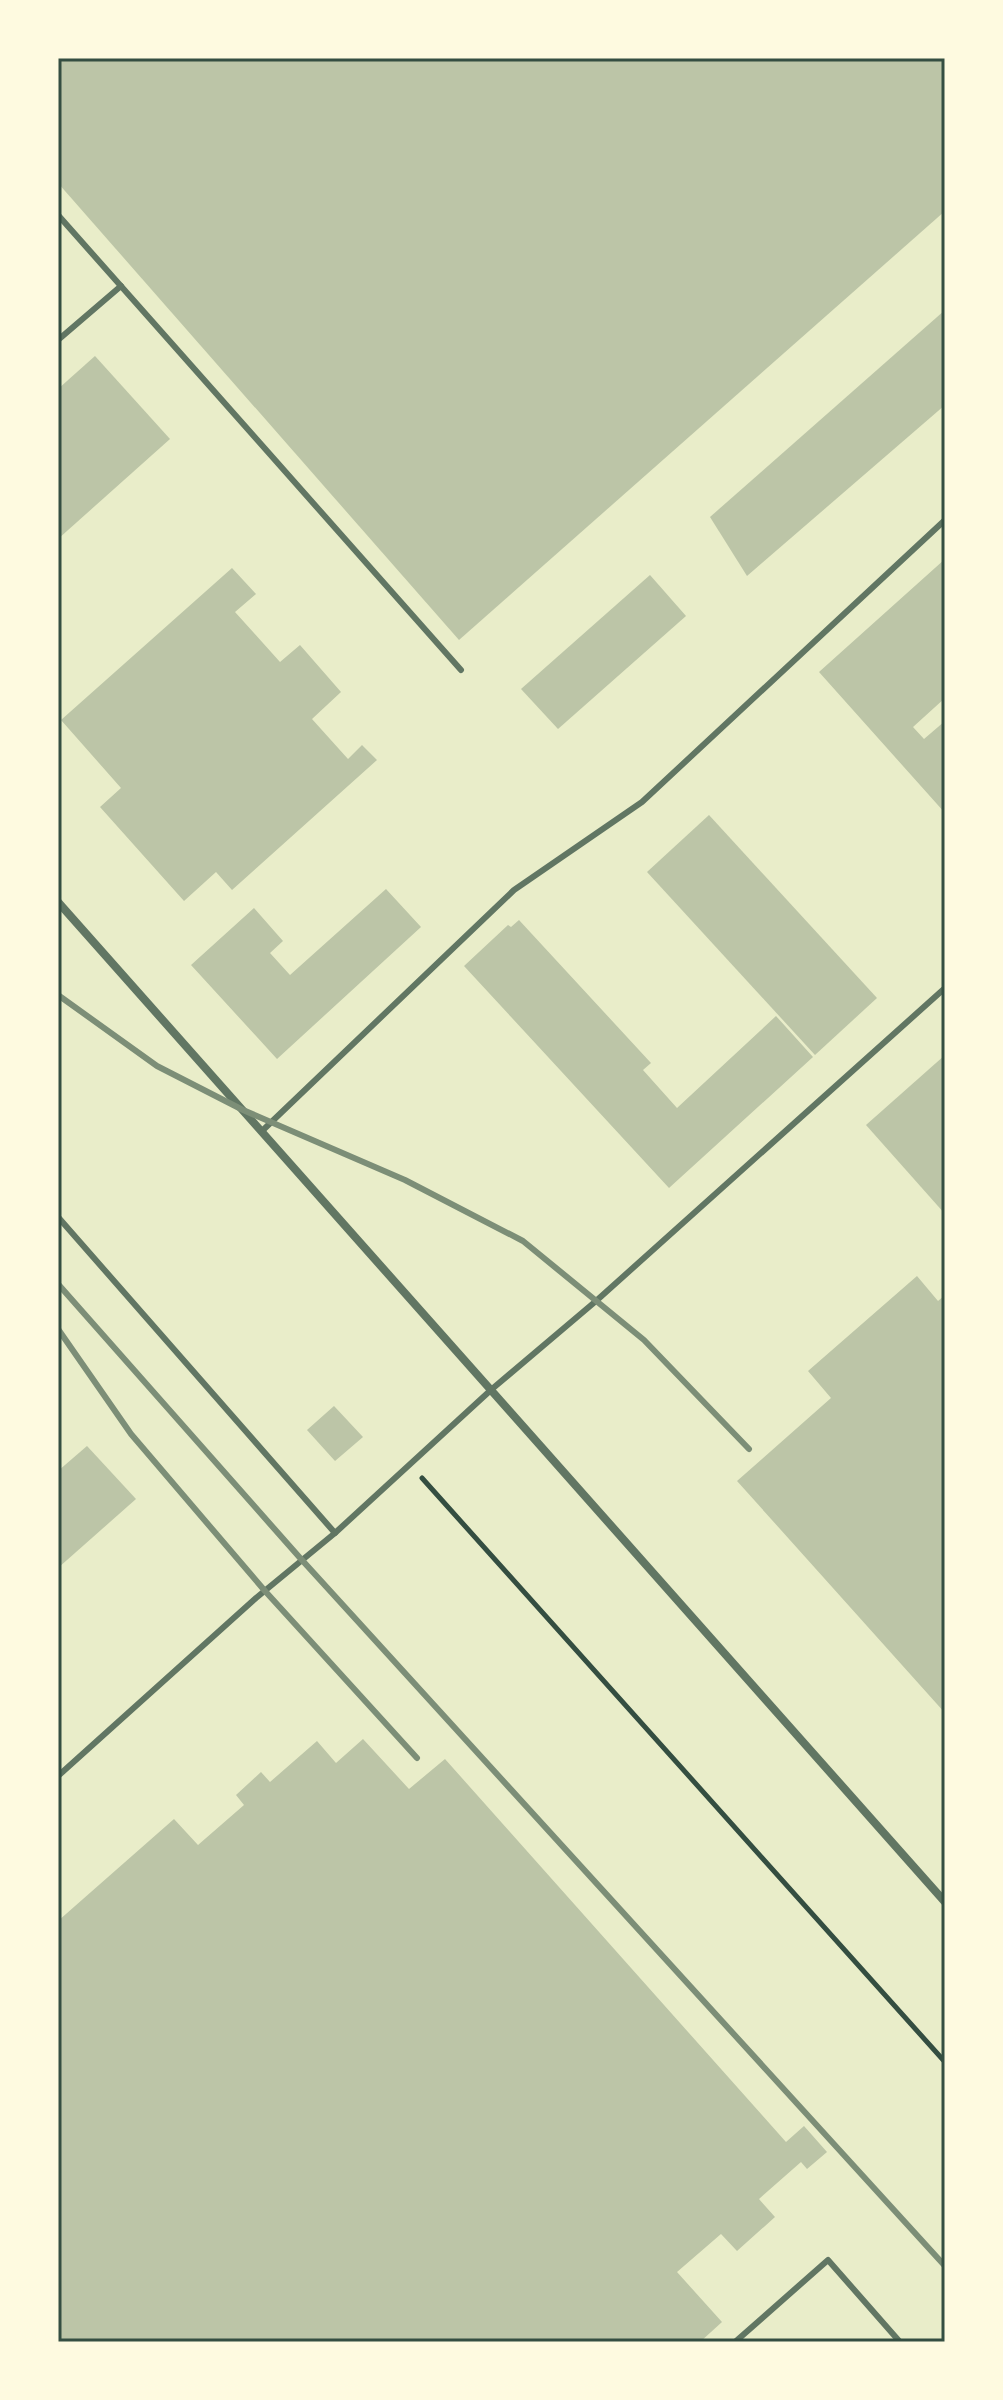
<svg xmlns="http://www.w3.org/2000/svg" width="1003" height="2400" viewBox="0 0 1003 2400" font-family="Overpass,sans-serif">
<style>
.building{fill:#bcc5a7}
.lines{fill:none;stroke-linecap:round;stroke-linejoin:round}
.path{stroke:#344e41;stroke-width:5}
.service{stroke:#617663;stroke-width:6}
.minor{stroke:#617663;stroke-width:8}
.rail{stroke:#7c8e77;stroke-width:6}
.neatline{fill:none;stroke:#344e41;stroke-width:3}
</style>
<rect width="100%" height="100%" fill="#e9edc9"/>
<g class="building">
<path d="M58 58H945V211L459 640 58 183Z"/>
<path d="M945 310V405L747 576 710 517Z"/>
<path d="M95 356 170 439 58 539V389Z"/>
<path d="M945 559V698L913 727 924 739 945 721V813L819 672Z"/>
<path d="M232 568 256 594 235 612 280 662 300 645 341 692 312 719 348 759 362 745 377 760 232 890 216 872 184 901 100 807 121 788 61 720Z"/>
<path d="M650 575 686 616 558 729 521 689Z"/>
<path d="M709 815 877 998 815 1055 647 872Z"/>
<path d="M386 889 421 927 277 1059 191 965 254 908 283 941 270 953 290 975Z"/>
<path d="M519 920 651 1063 643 1070 677 1108 776 1016 813 1057 669 1188 464 966 508 925 511 927Z"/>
<path d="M945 1055V1214L866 1125Z"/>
<path d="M917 1276 938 1301 945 1295V1713L737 1481 831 1398 808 1371Z"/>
<path d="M334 1406 363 1437 335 1461 307 1430Z"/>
<path d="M87 1446 136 1499 58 1568V1471Z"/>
<path d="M363 1739 409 1789 445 1759 786 2142 804 2126 827 2152 807 2169 801 2162 759 2199 775 2217 737 2251 721 2234 677 2272 722 2322 700 2342H58V1921L174 1819 198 1845 244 1805 236 1795 261 1772 270 1782 317 1741 336 1763Z"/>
</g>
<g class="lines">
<path class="path" d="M422 1478 945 2062"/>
<g class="service">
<path d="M58 215 461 670"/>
<path d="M58 340 121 286"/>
<path d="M262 1131 514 890 642 802 945 520"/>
<path d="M58 1217 335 1533"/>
<path d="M58 1776 256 1598 335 1533 492 1389 596 1301 945 988"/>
<path d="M735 2342 828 2260 900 2342"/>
</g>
<path class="minor" d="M58 902 945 1902"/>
<g class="rail">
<path d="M58 995 157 1066 243 1110 405 1180 523 1241 644 1340 749 1449"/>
<path d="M58 1284 301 1559 945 2266"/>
<path d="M58 1329 131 1434 265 1591 417 1758"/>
</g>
</g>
<rect width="1003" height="2400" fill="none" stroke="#fefae0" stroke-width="120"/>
<rect x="60" y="60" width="883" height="2280" class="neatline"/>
</svg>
